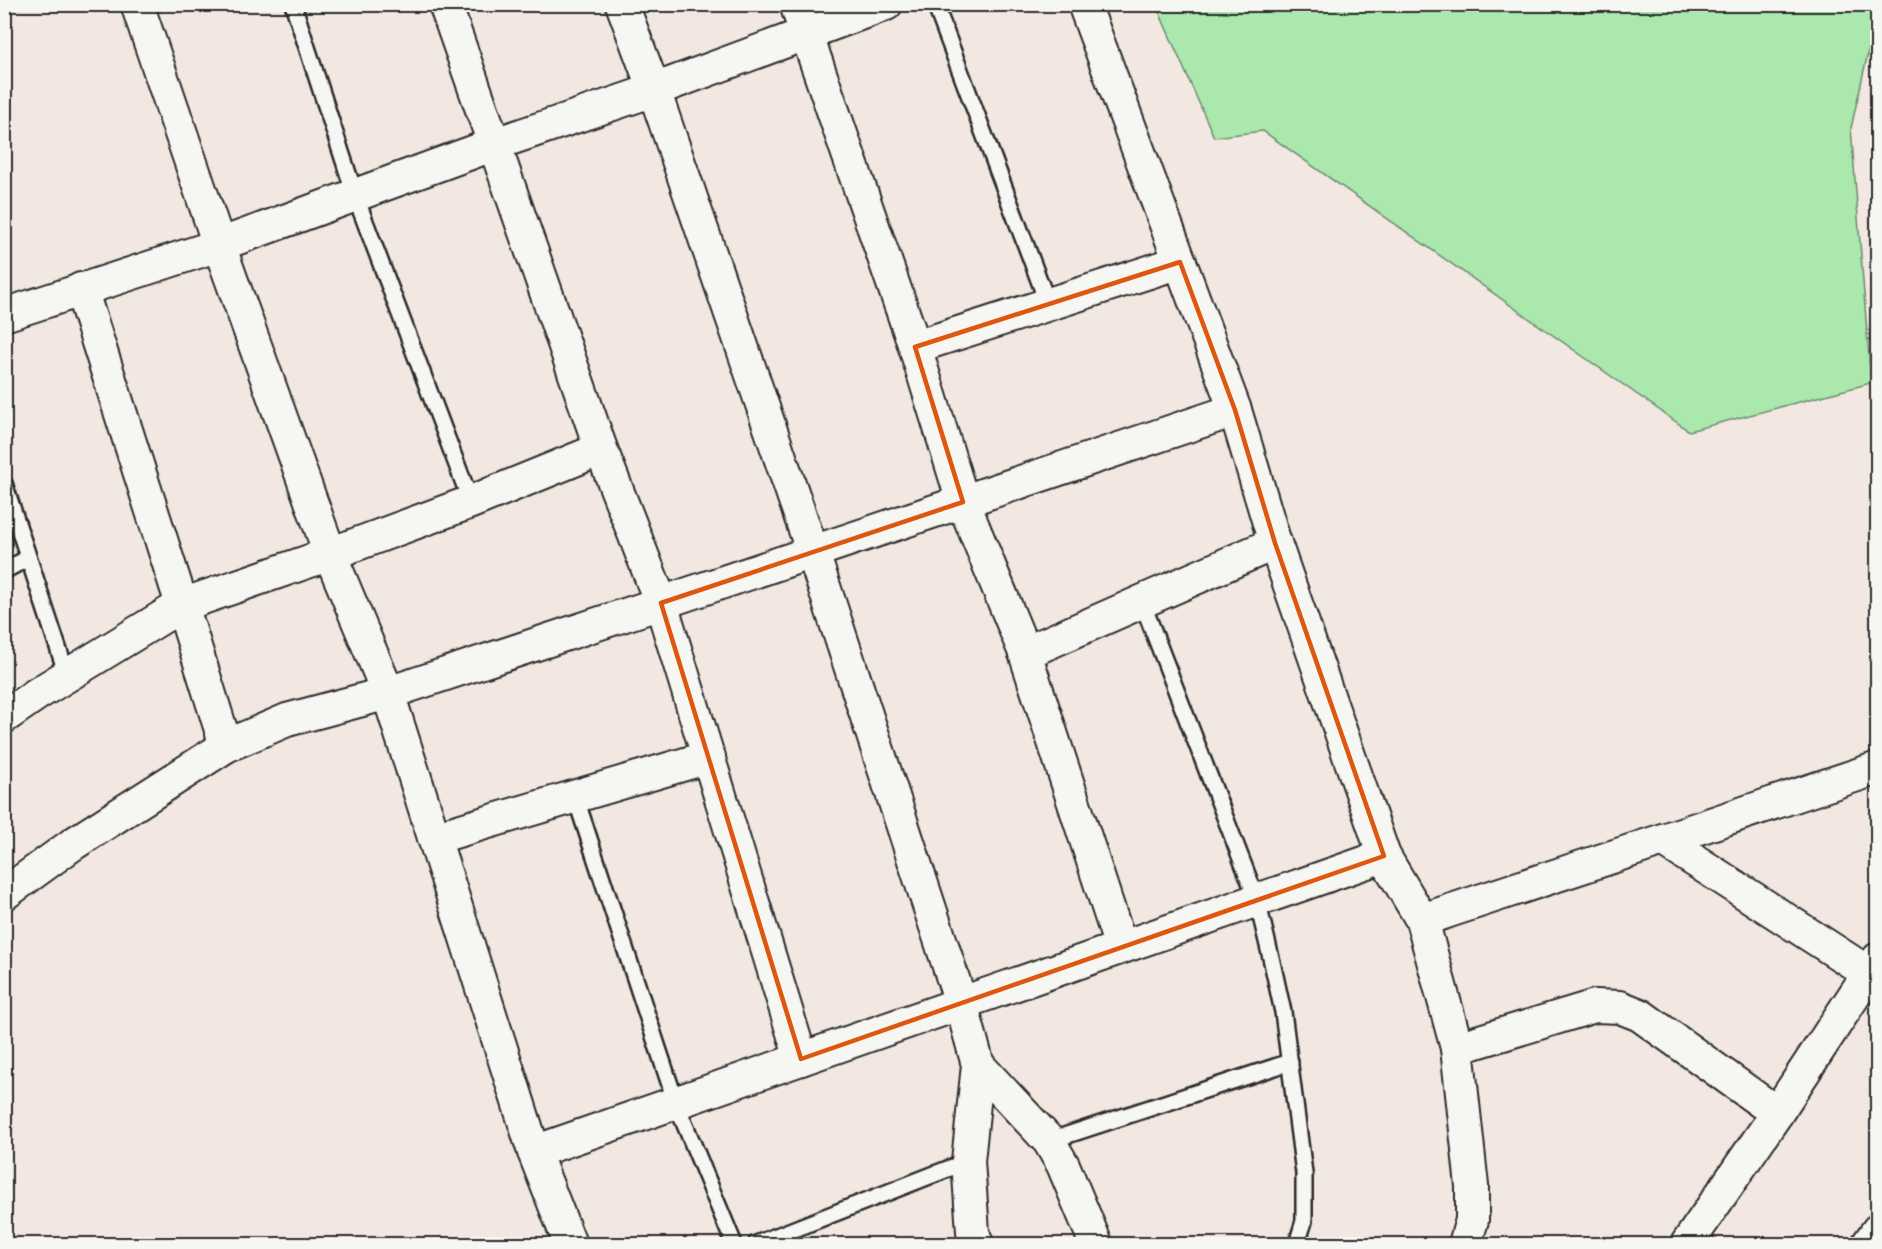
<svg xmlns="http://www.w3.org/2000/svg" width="1882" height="1249" viewBox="0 0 1882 1249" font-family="'Gochi Hand',sans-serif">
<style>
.green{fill:#aae8ae;stroke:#6a8a6c;stroke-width:1.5}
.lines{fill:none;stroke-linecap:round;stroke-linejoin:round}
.lane-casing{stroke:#2b2b2b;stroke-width:20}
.street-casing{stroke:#2b2b2b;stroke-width:36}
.lane{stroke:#f6f6f2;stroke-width:15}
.street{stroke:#f6f6f2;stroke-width:32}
.marked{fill:none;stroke:#df570e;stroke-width:4.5;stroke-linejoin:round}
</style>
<rect width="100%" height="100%" fill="#f3e7e2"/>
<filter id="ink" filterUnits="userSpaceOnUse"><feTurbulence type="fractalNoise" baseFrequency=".0167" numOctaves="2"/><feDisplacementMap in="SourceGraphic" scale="12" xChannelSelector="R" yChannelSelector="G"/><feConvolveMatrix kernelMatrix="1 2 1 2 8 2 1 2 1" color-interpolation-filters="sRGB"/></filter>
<g filter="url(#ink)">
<path class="green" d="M1156 5H1877V13L1851 128 1871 383 1689 431 1263 131 1214 137Z"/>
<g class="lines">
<defs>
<g id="lane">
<path d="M293 4 355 195 471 502"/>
<path d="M935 4 1048 304"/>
<path d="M4 483 67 675"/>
<path d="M4 571 28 558"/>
<path d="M1142 602 1257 900 1272 962 1283 1012 1304 1173V1221L1297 1244"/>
<path d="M575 796 676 1103 734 1244"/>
<path d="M1049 1141 1290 1062"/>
<path d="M756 1244 968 1161"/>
</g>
<g id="street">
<path d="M137 4 219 245 330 554 388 693 534 1152 570 1244"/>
<path d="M622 4 654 90 813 553 961 1003 978 1065 968 1161 973 1232 977 1244"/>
<path d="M796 4 915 347 1180 262"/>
<path d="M1084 4 1235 410 1275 543 1384 856 1422 920 1457 1048 1472 1186V1220L1465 1244"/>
<path d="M81 289 182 605 226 746"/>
<path d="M4 315 219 245 495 144 654 90 886 4"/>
<path d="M915 347 963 502 1025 653"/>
<path d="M601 449 661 603 801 1059"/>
<path d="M4 717 37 694 182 605 330 554 471 502 601 449 445 4"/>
<path d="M434 838 709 757"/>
<path d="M1663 840 1878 768"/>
<path d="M4 894 73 844 226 746 287 720 388 693 661 603 1235 410"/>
<path d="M1422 920 1663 840 1878 979"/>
<path d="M1121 947 1025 653 1275 543"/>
<path d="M1457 1048 1595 1006 1620 1007 1640 1015 1777 1113"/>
<path d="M978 1065 1049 1141 1063 1165 1096 1244"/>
<path d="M534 1152 1384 856"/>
<path d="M1687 1244 1777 1113 1878 959"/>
<path d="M1868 1244 1878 1230"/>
</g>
</defs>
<use href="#lane" class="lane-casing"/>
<use href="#street" class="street-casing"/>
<use href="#lane" class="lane"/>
<use href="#street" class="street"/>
</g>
</g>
<path class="marked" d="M1180 262 1235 410 1275 543 1384 856 801 1059 661 603 963 502 915 347Z"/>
<rect width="1882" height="1249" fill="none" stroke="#f6f6f2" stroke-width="24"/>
<rect x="12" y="12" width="1858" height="1225" fill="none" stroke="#2b2b2b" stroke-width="2" filter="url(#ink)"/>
</svg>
